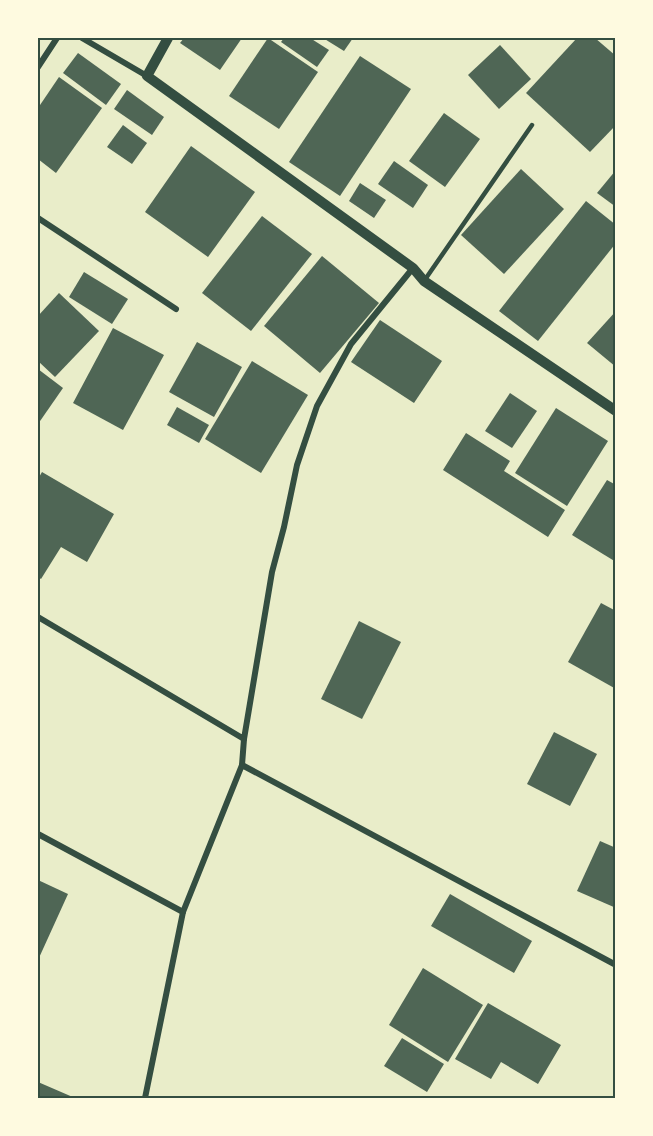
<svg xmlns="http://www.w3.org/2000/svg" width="653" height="1136" viewBox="0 0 653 1136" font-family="Commissioner,sans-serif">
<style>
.building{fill:#4f6655}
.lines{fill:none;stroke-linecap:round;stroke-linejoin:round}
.service{stroke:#344e41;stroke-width:4.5}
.minor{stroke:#344e41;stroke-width:6}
.tertiary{stroke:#344e41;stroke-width:10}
.neatline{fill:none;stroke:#344e41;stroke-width:2}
</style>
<rect width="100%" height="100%" fill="#e9edc9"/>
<g class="building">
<path d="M184 38H242L220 70 180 43Z"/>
<path d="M268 38 318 72 279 129 229 96Z"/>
<path d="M284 38H310L329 50 317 67 281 42Z"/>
<path d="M323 38H353L344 51Z"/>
<path d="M577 38H595L616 56V125L590 152 526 93Z"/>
<path d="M500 45 531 79 499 109 468 75Z"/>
<path d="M78 53 121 84 106 105 63 73Z"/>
<path d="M360 56 411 89 340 196 289 162Z"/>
<path d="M59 77 102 108 56 173 38 159V108Z"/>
<path d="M127 90 164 117 152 135 114 109Z"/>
<path d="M444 113 480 139 445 187 409 161Z"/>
<path d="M123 125 147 143 132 164 107 147Z"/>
<path d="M191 146 255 192 208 257 145 212Z"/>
<path d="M394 161 428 185 413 208 378 184Z"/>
<path d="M521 169 564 209 504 274 461 235Z"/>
<path d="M616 170V207L597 193Z"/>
<path d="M360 183 386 200 374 218 349 201Z"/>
<path d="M586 201 616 225V243L538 341 499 311Z"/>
<path d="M262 216 312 254 251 331 202 293Z"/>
<path d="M322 256 379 303 320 373 264 326Z"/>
<path d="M84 272 128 299 112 324 69 297Z"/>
<path d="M59 293 99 331 55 377 38 361V316Z"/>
<path d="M616 311V367L587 343Z"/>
<path d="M380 320 442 361 414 403 351 362Z"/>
<path d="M113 328 164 355 123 430 73 403Z"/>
<path d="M197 342 242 367 214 417 169 392Z"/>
<path d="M252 361 308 395 261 473 205 439Z"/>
<path d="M38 369 63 388 38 424Z"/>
<path d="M510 393 537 411 512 448 485 431Z"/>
<path d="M177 407 209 425 199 443 167 425Z"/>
<path d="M556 408 608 441 567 506 515 473Z"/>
<path d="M466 433 510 461 504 471 565 510 548 537 443 470Z"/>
<path d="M42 472 114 514 87 562 61 547 41 579 38 577V479Z"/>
<path d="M607 480 616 485V562L572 535Z"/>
<path d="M601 603 616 611V689L568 662Z"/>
<path d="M359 621 401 642 362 719 321 699Z"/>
<path d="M554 732 597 754 570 806 527 784Z"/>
<path d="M600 841 616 848V908L577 891Z"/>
<path d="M38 880 68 894 38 960Z"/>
<path d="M450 894 532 941 514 973 431 926Z"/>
<path d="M423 968 483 1005 448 1062 389 1025Z"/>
<path d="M488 1003 561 1045 538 1084 501 1062 491 1079 455 1059Z"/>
<path d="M402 1038 444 1064 427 1092 384 1066Z"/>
<path d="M38 1082 75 1098H38Z"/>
</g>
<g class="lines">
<path class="service" d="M424 281 532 125"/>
<g class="minor">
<path d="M82 38 147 76"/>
<path d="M38 67 57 38"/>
<path d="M38 218 176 309"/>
<path d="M38 617 244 739 272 572 284 527 297 465 317 406 351 344 413 268"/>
<path d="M242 765 244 739"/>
<path d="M38 834 183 912 242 765 616 965"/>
<path d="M145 1098 183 912"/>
</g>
<path class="tertiary" d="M168 38 147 76 413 268 424 281 616 411"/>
</g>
<rect width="653" height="1136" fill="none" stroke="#fefae0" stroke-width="78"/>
<rect x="39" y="39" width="575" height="1058" class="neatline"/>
</svg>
